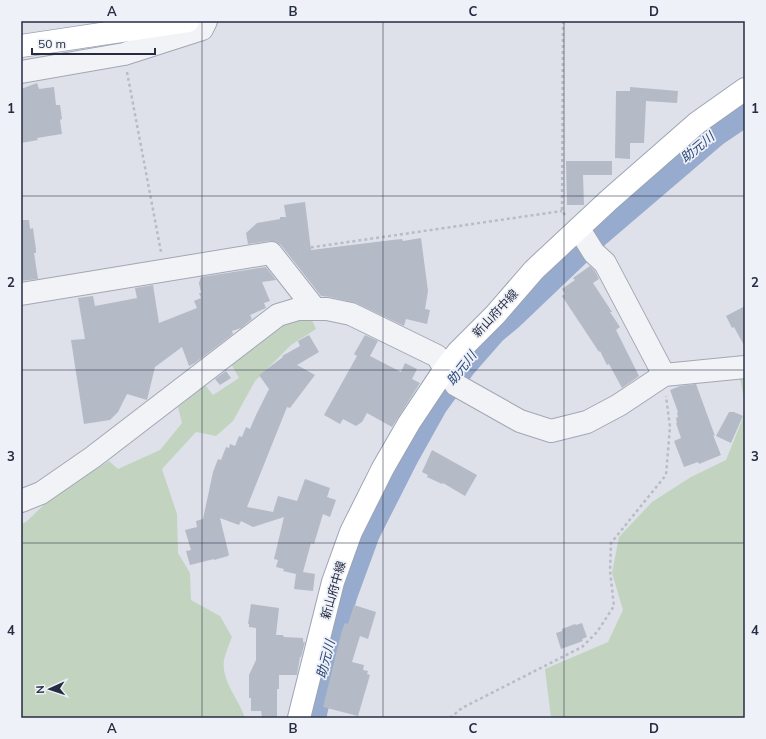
<svg xmlns="http://www.w3.org/2000/svg" width="766" height="739" viewBox="0 0 766 739" font-family="Mulish,'Noto Sans JP',sans-serif">
<style>
.green{fill:#c2d4bf}
.lines{fill:none;stroke-linecap:round;stroke-linejoin:round}
.river{stroke:#96abcd;stroke-width:30}
.building{fill:#b5bac7}
.minor-casing{stroke:#a3a7b4;stroke-width:24}
.major-casing{stroke:#9ca4b6;stroke-width:24}
.path{stroke:#b8bcc4;stroke-width:2.5;stroke-dasharray:3 3;stroke-linecap:butt}
.minor{stroke:#f1f3f7;stroke-width:22}
.major{stroke:#fff;stroke-width:22}
.grid{fill:none;stroke:#262d42;stroke-width:1;stroke-opacity:0.55}
.labels{text-anchor:middle;dominant-baseline:central;stroke-width:3.5;stroke-linejoin:round;paint-order:stroke}
.street-label{font-size:12px;fill:#262d42;stroke:#eef1f7}
.water-label{font-size:13px;font-style:italic;fill:#2c4779;stroke:#eef1f7}
.neatline{fill:none;stroke:#262d42;stroke-width:1.5}
.grid-label{font-size:13px;text-anchor:middle;font-weight:bold;fill:#262d42}
</style>
<rect width="100%" height="100%" fill="#dee1e9"/>
<g class="green">
<path d="M311 318 316 329 291 345 255 381 233 421 216 436 196 432 162 469 177 514 178 553 190 573 191 600 220 616 232 637C229 644 226 652 224 660 221 681 239 699 245 718H21V524L26 522 53 496 109 461 118 469 160 450 182 423 178 407 205 385 213 395 239 378 230 362 279 325Z"/>
<path d="M745 378V403L740 379Z"/>
<path d="M745 413V718H551L545 669 608 642 623 610 612 573 619 537 652 502 691 477 726 460Z"/>
</g>
<g class="lines">
<path class="river" d="M311 718 326 651 343 593 365 533 404 456 433 404 463 363 492 330 510 315 597 232 714 132 745 111"/>
</g>
<g class="building">
<path d="M37 83 39 89 54 87 56 105H60L62 119 60 120 62 134 37 138 38 140 21 143V89Z"/>
<path d="M630 87 678 91 677 103 646 101 644 143H630V159L615 158 616 91H630Z"/>
<path d="M566 161H612V175H583L584 205H567Z"/>
<path d="M305 202 311 250 392 240 402 239 403 241 421 238 428 291 425 309 430 310 427 324 406 319 404 326 356 303 330 297 321 296 281 245 276 242 269 241 248 244 246 233 257 223 280 219V217H286L284 205Z"/>
<path d="M21 220H29L30 229 33 228 36 250V253H34L38 279 21 281Z"/>
<path d="M590 266 595 271 599 279 593 283 612 312H610L620 327 616 330 639 376 622 388 609 364 607 365 600 351 599 352 562 296 565 294 562 289 575 280 573 278Z"/>
<path d="M266 267 276 280 262 282 270 301 264 303 266 308 250 315 252 319 241 328 232 331 233 334 195 363 189 366 182 347 155 367 147 400 127 394 118 412 110 420 84 424 71 340 85 339 78 298 93 296 95 306 137 298 135 288 153 285 159 323 197 308 194 301 201 298 199 293H201L199 283 201 277Z"/>
<path d="M745 306V347L734 327 732 328 726 316Z"/>
<path d="M309 335 319 352 297 365 315 375 290 408 287 407 247 507 273 512 278 496 297 501 305 479 330 488 327 497 336 500 330 517 323 514 314 544 311 543 303 572 315 574 313 591 294 589 296 574 283 571 284 569 276 567 278 560 274 559 284 517 253 527 241 521 239 525 220 518 229 555 228 556 214 560V559L190 565 186 551 191 550 185 530 197 527 196 521 203 519 213 472 218 459 221 460 226 447 229 448 230 444 235 446 239 436 242 437 246 427 250 429 256 415 269 389 259 375 283 357 282 356 300 346 298 341Z"/>
<path d="M365 335 378 341 370 356 401 372 405 363 417 369 412 379 420 383 392 427 367 413 362 422 356 426 343 419 340 424 324 415 357 356 354 354Z"/>
<path d="M226 371 231 378 220 385 215 379Z"/>
<path d="M696 384 715 436 713 435 721 455 699 464 698 462 684 467 674 441 681 438 676 423H677L676 418 678 417 677 413 678 412 670 390 680 386Z"/>
<path d="M729 412H734L743 416 731 443 716 436Z"/>
<path d="M432 450 477 475 465 496 443 483 442 484 427 477 428 475 422 472Z"/>
<path d="M251 604 279 608 276 635H283L284 637 303 638V642H305L301 657H300L297 675H279V689H277V718H262L261 711H251V698H249V675L256 660V628L249 627V624H248Z"/>
<path d="M354 605 376 612 368 639 360 636 352 662 364 665 363 670 368 671 367 674 370 675 358 716 323 707 342 630 345 623 348 624Z"/>
<path d="M582 623 587 637 582 639 583 641 561 649 556 633 562 631V629L575 624 576 625Z"/>
</g>
<g class="lines">
<defs>
<g id="minor">
<path d="M21 72 124 54 202 29 206 21"/>
<path d="M579 229 594 253 605 263 664 375"/>
<path d="M21 294 271 253 315 309"/>
<path d="M21 501 41 493 93 457 278 315 298 309H327L351 314 437 356 445 369 456 385 520 421 551 431 587 422 619 405 664 375 745 367"/>
</g>
<g id="major">
<path d="M21 46 188 21"/>
<path d="M299 718 333 582 351 532 383 468 409 423 445 369 458 352 495 315 534 270 609 200 697 123 745 89"/>
</g>
</defs>
<use href="#minor" class="minor-casing"/>
<use href="#major" class="major-casing"/>
<g class="path">
<path d="M563 21 562 211 565 215"/>
<path d="M127 72 161 252"/>
<path d="M293 250 562 211"/>
<path d="M450 718 462 708 582 647 597 632 614 606 610 571 611 543 666 475 670 427 666 396"/>
</g>
<use href="#minor" class="minor"/>
<use href="#major" class="major"/>
</g>
<path class="grid" d="M202 21V718M383 21V718M564 21V718M21 196H745M21 370H745M21 543H745"/>
<g class="labels">
<g class="street-label">
<text transform="translate(495 313) rotate(-47)">新山府中線</text>
<text transform="translate(333 590) rotate(-74)">新山府中線</text>
</g>
<g class="water-label">
<text transform="translate(697 147) rotate(-40)">助元川</text>
<text transform="translate(461 368) rotate(-52)">助元川</text>
<text transform="translate(325 659) rotate(-76)">助元川</text>
</g>
</g>
<rect width="766" height="739" fill="none" stroke="#eef1f7" stroke-width="44"/>
<g transform="translate(50 689) rotate(267)" stroke="#eef1f7" stroke-width="3" paint-order="stroke">
<path d="M0-3L7 15L0 10L-7 15Z" fill="#262d42"/>
<text y="-6" font-size="11" font-weight="bold" text-anchor="middle" fill="#262d42">N</text>
</g>
<path d="M32 48v6h123v-6" fill="none" stroke="#262d42" stroke-width="2"/>
<text x="38" y="48" font-size="12" fill="#262d42" stroke="#eef1f7" stroke-width="3" paint-order="stroke">50 m</text>
<rect x="22" y="22" width="722" height="695" class="neatline"/>
<g class="grid-label">
<text x="112" y="16">A</text>
<text x="293" y="16">B</text>
<text x="473" y="16">C</text>
<text x="654" y="16">D</text>
<text x="11" y="113">1</text>
<text x="755" y="113">1</text>
<text x="11" y="287">2</text>
<text x="755" y="287">2</text>
<text x="11" y="461">3</text>
<text x="755" y="461">3</text>
<text x="11" y="635">4</text>
<text x="755" y="635">4</text>
<text x="112" y="733">A</text>
<text x="293" y="733">B</text>
<text x="473" y="733">C</text>
<text x="654" y="733">D</text>
</g>
</svg>
